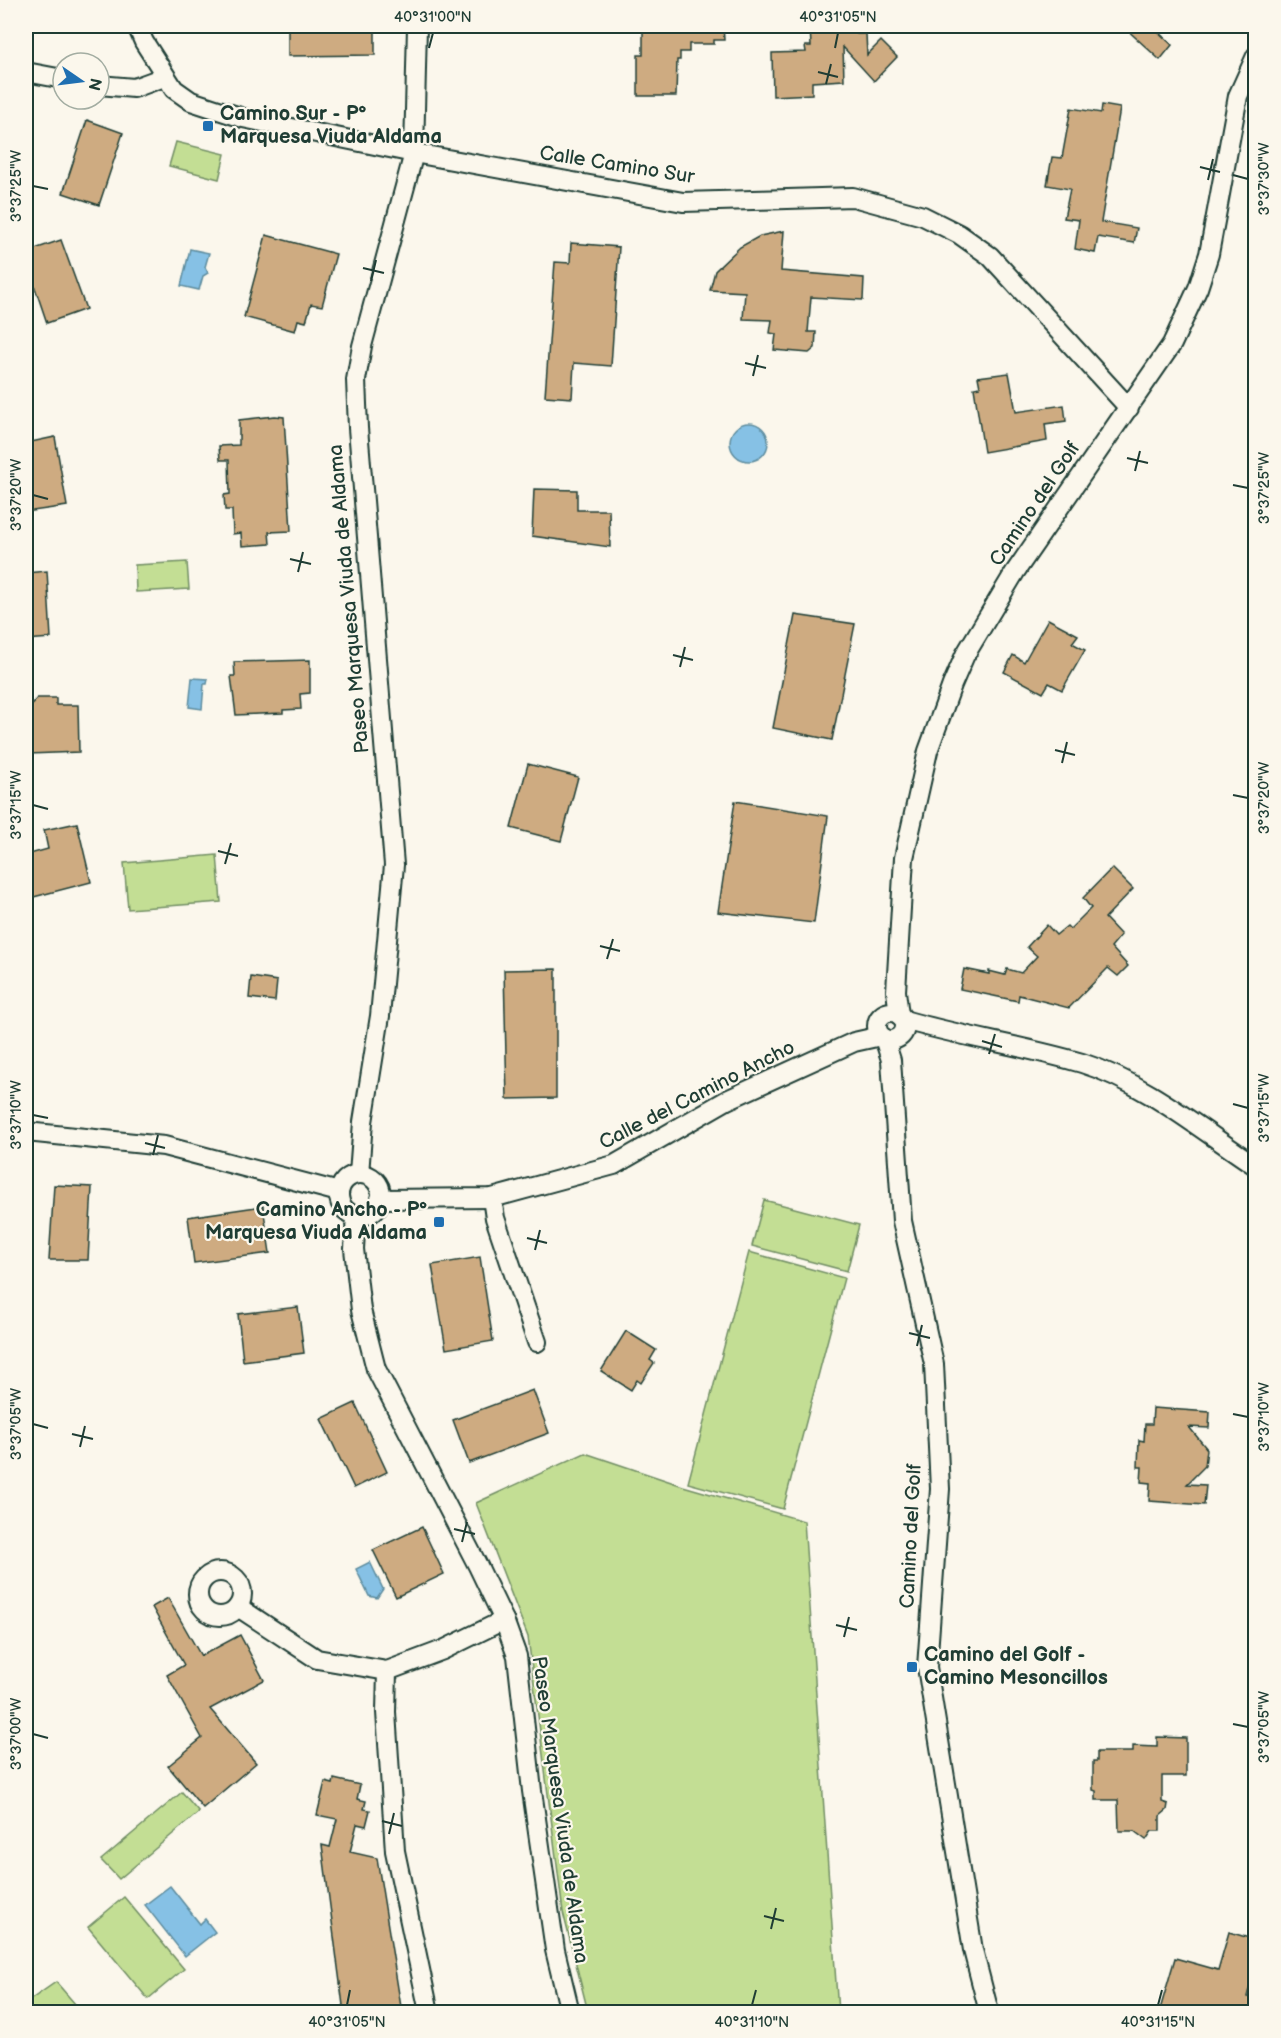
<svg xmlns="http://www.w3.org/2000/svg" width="1281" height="2038" viewBox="0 0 1281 2038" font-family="'Balsamiq Sans',sans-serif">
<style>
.green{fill:#c3de94;stroke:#718e64;stroke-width:1.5}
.water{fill:#86c1e5;stroke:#5d8c9e;stroke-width:1.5}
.building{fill:#ceab81;stroke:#1f3d34;stroke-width:1.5}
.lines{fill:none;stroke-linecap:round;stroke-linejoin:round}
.minor-casing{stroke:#1f3d34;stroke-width:22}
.minor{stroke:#fbf7ec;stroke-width:18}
.ticks{fill:none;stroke:#1f3d34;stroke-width:2}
.poi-dot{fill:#1f6fb2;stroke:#fbf7ec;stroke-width:2}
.labels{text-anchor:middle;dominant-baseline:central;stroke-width:4.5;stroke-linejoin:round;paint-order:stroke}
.poi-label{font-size:20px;font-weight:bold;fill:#1f3d34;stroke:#fbf7ec;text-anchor:start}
.street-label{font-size:20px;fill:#1f3d34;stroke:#fbf7ec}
.neatline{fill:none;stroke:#1f3d34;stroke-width:2}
.ticks-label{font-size:15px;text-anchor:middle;fill:#1f3d34}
</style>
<rect width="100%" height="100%" fill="#fbf7ec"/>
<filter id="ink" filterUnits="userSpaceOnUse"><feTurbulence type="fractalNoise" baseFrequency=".0167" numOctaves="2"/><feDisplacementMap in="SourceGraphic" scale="12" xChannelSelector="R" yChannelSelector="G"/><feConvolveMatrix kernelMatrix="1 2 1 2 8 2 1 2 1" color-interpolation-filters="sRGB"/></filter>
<g filter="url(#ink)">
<g class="green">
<path d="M176 142 225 154 219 179 169 166Z"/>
<path d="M187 562 189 589 136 592 135 565Z"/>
<path d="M217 855 221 902 128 909 124 863Z"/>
<path d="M764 1200 859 1225 847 1271 752 1246Z"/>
<path d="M749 1252 844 1278 783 1509 688 1483Z"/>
<path d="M585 1453 683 1486 804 1521 838 2012H588L563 1912 528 1637 476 1503Z"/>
<path d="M182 1792 199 1812 119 1879 101 1860Z"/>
<path d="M124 1897 184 1969 148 1999 88 1927Z"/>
<path d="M56 1982 82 2012H26V2003Z"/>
</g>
<g class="water">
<path d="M190 249 209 253 205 267 208 273 203 276 199 290 181 286Z"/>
<circle cx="749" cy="442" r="19"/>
<path d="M192 678 208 679 207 684H204L202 709 189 707Z"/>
<path d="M370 1562 383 1589 377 1598 369 1596 356 1569Z"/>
<path d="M170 1886 200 1924 205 1919 215 1932 185 1956 145 1905Z"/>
</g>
<g class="building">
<path d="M288 26H375V55L288 56Z"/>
<path d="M643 26H723L724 40H714V44H689V52H680V60H677L676 96H638V55H643Z"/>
<path d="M810 26H856L857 34H866L867 55 881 41 897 57 874 81 843 47 844 80 812 82V94L773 96 772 53 806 52 805 46H811Z"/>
<path d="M1123 26H1152L1172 45 1160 60Z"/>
<path d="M1102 105 1120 108 1101 222 1137 228 1134 243 1098 237 1095 253 1075 249 1079 220 1064 218 1070 189 1047 185 1052 157 1062 158 1071 108 1101 113Z"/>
<path d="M87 120 123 133 99 205 63 193Z"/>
<path d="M784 231 781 271 864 278 863 300 811 297 808 332H816L815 348 809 353 774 350 776 334 770 333 772 320 743 319 745 292 710 290 715 271 740 247 760 236Z"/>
<path d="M266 235 336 254 322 306 311 304 306 322 298 320 295 331 244 317Z"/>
<path d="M61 240 86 309 47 323 26 261V252Z"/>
<path d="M571 243 619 247 611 366 574 363 572 398 545 396 555 262 570 263Z"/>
<path d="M1009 373 1016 412 1064 405 1066 421 1045 424 1047 441 984 452 974 388 980 387 978 377Z"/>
<path d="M275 416 284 417 291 531 269 532 270 544 242 546 241 533 233 534 232 510H225L224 495 230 494 229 460H220L219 446 239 445V420Z"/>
<path d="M55 437 67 506 26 512V443Z"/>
<path d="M534 489 577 490V510H609L610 547 532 536Z"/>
<path d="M47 571 51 638 26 640V573Z"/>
<path d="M795 615 855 624 832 740 773 728Z"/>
<path d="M1048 619 1078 635 1072 643 1085 650 1062 690 1049 683 1043 693 1004 672 1013 655 1024 662Z"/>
<path d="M310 660V693L300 694 301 709 283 710V713L236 715 231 676H235L234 662Z"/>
<path d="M37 698H56V705H78L79 752 29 754 27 711Z"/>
<path d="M528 764 578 777 561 841 511 828Z"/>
<path d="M735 801 828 816 814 923 718 912Z"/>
<path d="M77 823 91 882 26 899V855L48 849 44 830Z"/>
<path d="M1112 868 1133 889 1105 918 1121 935 1111 947 1128 966 1118 976 1108 968 1069 1008 1019 995 1018 1001 960 989 964 969 989 974V971L1005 975 1007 969 1021 973 1037 956 1027 947 1047 925 1056 935 1067 926 1070 929 1091 908 1083 898Z"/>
<path d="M556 969V1098L507 1099 504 970Z"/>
<path d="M251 977 277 981 275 1001 249 998Z"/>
<path d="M54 1185 92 1187 88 1260H49Z"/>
<path d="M263 1206 270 1253 194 1263 188 1217Z"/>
<path d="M480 1257 493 1341 446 1349 432 1265Z"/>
<path d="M298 1307 304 1353 243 1361 238 1314Z"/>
<path d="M626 1331 656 1350 650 1360 654 1363 641 1383 637 1380 631 1390 601 1371Z"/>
<path d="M533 1390 549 1433 469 1463 453 1420Z"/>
<path d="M355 1403 387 1472 354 1488 321 1419Z"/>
<path d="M1153 1408 1210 1412 1209 1428 1189 1427 1207 1449 1205 1466 1187 1484 1206 1485 1204 1505 1149 1501 1150 1483 1141 1482 1142 1467H1138L1139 1440 1144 1441 1145 1424H1152Z"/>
<path d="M422 1527 444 1574 396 1597 373 1550Z"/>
<path d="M168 1598 201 1656 240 1635 264 1680 210 1709 256 1763 203 1808 168 1766 202 1738 167 1675 184 1665 152 1607Z"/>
<path d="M1157 1737 1186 1738V1776H1162V1802L1168 1804 1167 1810 1160 1816V1831H1152L1146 1840 1134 1831H1119L1118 1800H1096V1791L1093 1790V1761H1097V1752H1133V1746L1157 1747Z"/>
<path d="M334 1779 360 1785 357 1799 366 1801 364 1809 370 1810 366 1826 357 1824 350 1852 377 1858 402 2013H344L322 1845 330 1847 337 1819 317 1815 325 1782 333 1784Z"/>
<path d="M1229 1932 1256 1940V1962L1247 1997 1256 1999V2013H1159L1175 1958 1218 1970Z"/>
</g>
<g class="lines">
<defs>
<g id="minor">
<path d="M137 26 144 42 174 89 191 101 243 118 414 153 683 202 853 197 923 216 959 234 990 256 1129 408"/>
<path d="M26 72 63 79"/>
<path d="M99 85 134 88 164 77"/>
<circle cx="891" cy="1026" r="14"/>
<path d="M899 1015 896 991 904 858 928 751 952 685 965 655 1015 572 1172 344 1198 288 1209 254 1238 96 1256 56"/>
<path d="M904 1020C963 1037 1024 1046 1082 1063 1146 1083 1201 1130 1256 1166"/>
<path d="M884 1038 891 1060 902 1221 934 1364 940 1489 927 1667 973 1950 989 2012"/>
<path d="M26 1132 164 1146 339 1192"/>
<path d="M359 1174 363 1122 380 1016 394 865 358 428 356 380 362 346 414 153 417 26"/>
<circle cx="360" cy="1195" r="21"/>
<path d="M492 1198 495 1218 537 1342"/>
<path d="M380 1199 492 1198 614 1165 727 1100 854 1042 881 1036"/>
<path d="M356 1215 354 1249 361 1310 376 1369 478 1566 504 1620 517 1656 532 1791 555 1950 570 2012"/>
<circle cx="220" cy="1594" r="22"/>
<path d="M238 1607 317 1659 387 1671 443 1650 504 1620"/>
<path d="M387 1671 386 1712 395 1851 429 2012"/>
</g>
</defs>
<use href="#minor" class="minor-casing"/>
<use href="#minor" class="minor"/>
</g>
</g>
<path class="ticks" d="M429 48 433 33M835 48 838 33M818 72 838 77M826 84 831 64M1200 167 1220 172M1233 175 1248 179M1208 180 1213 159M33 186 48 189M363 268 384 273M371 281 376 260M745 363 766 368M753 376 758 355M1127 458 1148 463M1135 471 1140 451M1233 485 1248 488M33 495 48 499M290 559 311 564M298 572 303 552M673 655 693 660M680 667 685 647M1055 750 1075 755M1062 763 1067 742M1233 795 1248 798M33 805 48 809M218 851 238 856M225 864 231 843M600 946 620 951M607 959 613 939M982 1041 1002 1047M989 1054 995 1034M1233 1104 1248 1108M33 1115 48 1118M145 1143 165 1148M153 1155 158 1135M527 1238 547 1243M535 1250 540 1230M909 1333 930 1338M917 1346 922 1325M1233 1414 1248 1417M33 1424 48 1428M72 1434 93 1439M80 1447 85 1426M454 1529 475 1534M462 1542 467 1522M836 1625 857 1630M844 1637 849 1617M1233 1724 1248 1727M33 1734 48 1738M382 1821 402 1826M389 1834 394 1813M764 1916 784 1921M771 1929 776 1908M347 2005 350 1990M752 2005 756 1990M1158 2005 1162 1990"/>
<g class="poi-dot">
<rect x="202" y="120" width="12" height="12" rx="3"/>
<rect x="433" y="1216" width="12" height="12" rx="3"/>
<rect x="906" y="1661" width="12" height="12" rx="3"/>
</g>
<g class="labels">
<g class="poi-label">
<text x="220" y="114">Camino Sur - Pº<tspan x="220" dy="23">Marquesa Viuda Aldama</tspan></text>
<text x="427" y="1210" text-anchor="end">Camino Ancho - Pº<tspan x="427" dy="23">Marquesa Viuda Aldama</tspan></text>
<text x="924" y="1655">Camino del Golf -<tspan x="924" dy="23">Camino Mesoncillos</tspan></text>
</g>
<g class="street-label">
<text transform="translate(617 165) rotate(9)">Calle Camino Sur</text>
<text transform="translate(1035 504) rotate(-56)">Camino del Golf</text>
<text transform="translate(349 599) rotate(-95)">Paseo Marquesa Viuda de Aldama</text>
<text transform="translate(697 1095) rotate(-27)">Calle del Camino Ancho</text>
<text transform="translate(911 1536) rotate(-87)">Camino del Golf</text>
<text transform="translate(560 1810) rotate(82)">Paseo Marquesa Viuda de Aldama</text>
</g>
</g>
<rect width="1281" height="2038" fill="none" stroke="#fbf7ec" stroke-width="66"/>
<g transform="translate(81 81) rotate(104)"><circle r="28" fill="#fbf7ec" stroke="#a3ada2" stroke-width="1.5"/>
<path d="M0-4.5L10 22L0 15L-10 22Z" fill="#1f6fb2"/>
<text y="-9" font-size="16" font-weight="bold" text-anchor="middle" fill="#1f3d34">N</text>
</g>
<rect x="33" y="33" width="1215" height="1972" class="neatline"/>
<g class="ticks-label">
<text x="433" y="22">40°31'00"N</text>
<text x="838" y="22">40°31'05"N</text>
<text transform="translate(1264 179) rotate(-90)" y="5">3°37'30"W</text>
<text transform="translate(16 186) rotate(-90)" y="5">3°37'25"W</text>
<text transform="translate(1264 488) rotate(-90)" y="5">3°37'25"W</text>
<text transform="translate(16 495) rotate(-90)" y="5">3°37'20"W</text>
<text transform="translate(1264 798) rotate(-90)" y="5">3°37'20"W</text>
<text transform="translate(16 805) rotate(-90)" y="5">3°37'15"W</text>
<text transform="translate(1264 1108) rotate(-90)" y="5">3°37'15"W</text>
<text transform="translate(16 1115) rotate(-90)" y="5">3°37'10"W</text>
<text transform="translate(1264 1417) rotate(-90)" y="5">3°37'10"W</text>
<text transform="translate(16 1424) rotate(-90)" y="5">3°37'05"W</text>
<text transform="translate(1264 1727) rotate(-90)" y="5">3°37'05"W</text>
<text transform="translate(16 1734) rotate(-90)" y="5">3°37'00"W</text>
<text x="347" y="2027">40°31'05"N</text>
<text x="752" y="2027">40°31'10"N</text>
<text x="1158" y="2027">40°31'15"N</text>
</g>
</svg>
